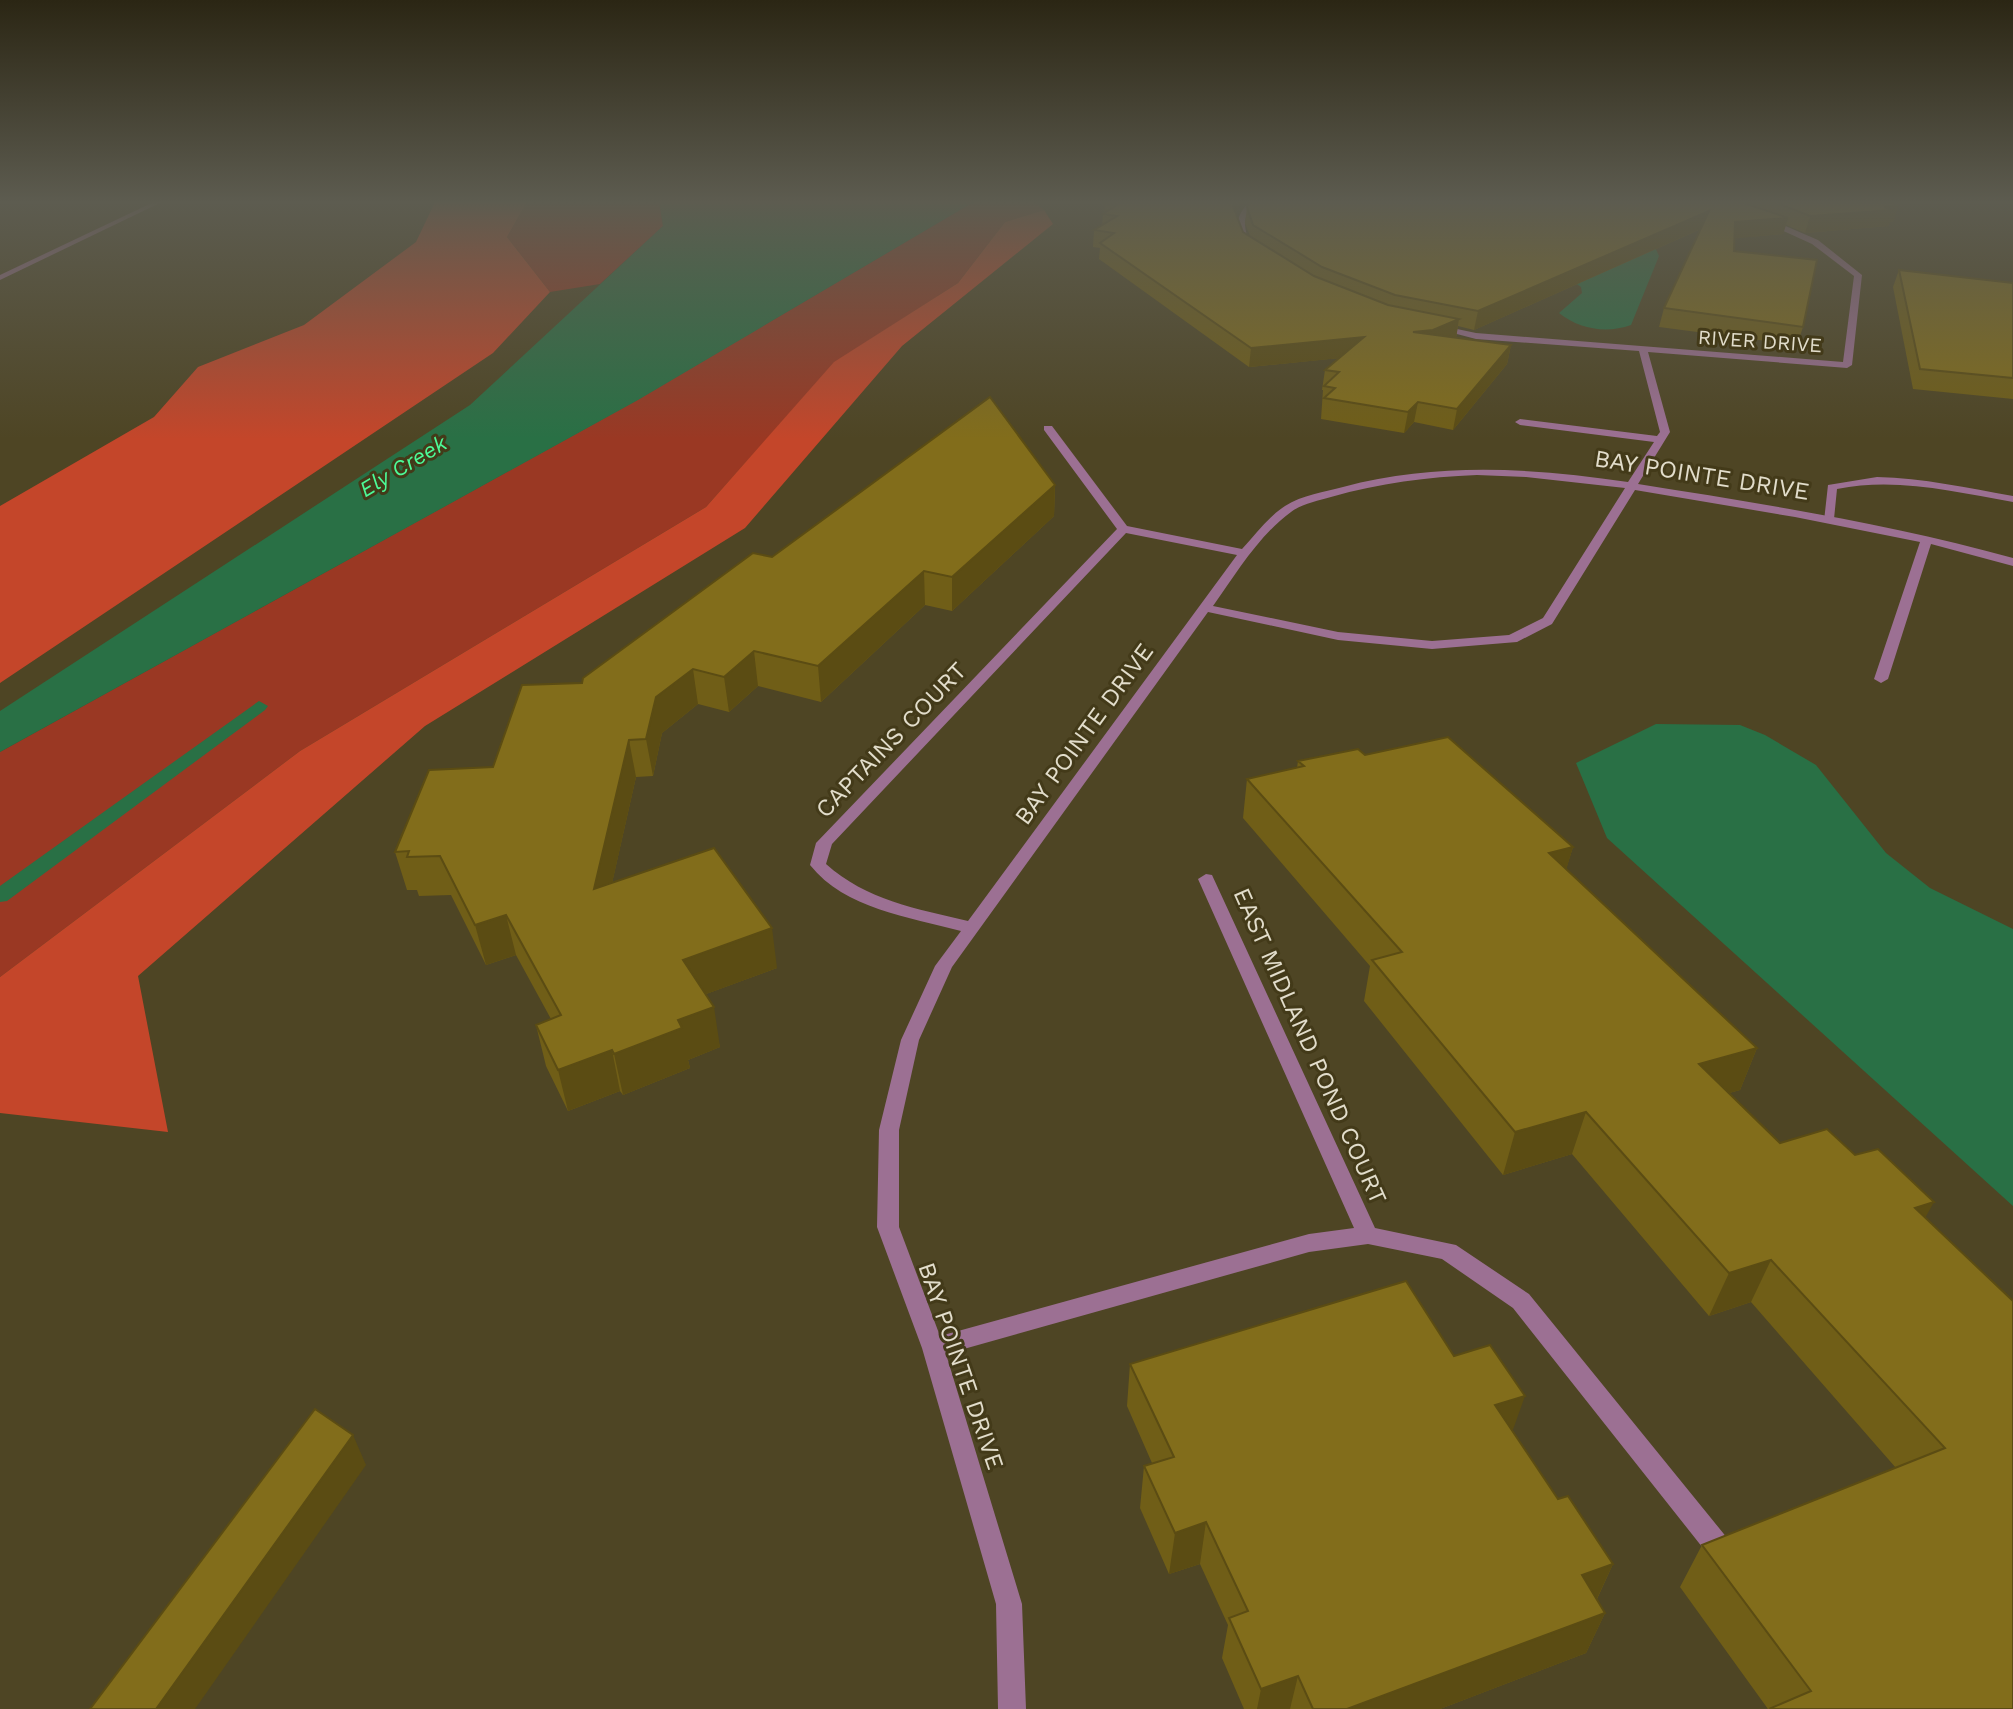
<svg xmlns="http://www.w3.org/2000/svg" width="2013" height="1709" viewBox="0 0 2013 1709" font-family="'Work Sans',sans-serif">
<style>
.green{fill:#9a3823}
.forest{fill:#c4462a}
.water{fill:#297045}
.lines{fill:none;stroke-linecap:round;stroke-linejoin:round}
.stream{fill:#297045;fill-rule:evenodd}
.service{fill:#9c7093;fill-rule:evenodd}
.minor{fill:#9c7093;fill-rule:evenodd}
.wall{fill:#705e17}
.shaded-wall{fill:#5b4c13}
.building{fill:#826d1b;stroke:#5b4c13;stroke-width:2}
.labels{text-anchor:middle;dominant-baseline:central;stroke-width:6;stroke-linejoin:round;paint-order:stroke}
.far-street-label{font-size:20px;fill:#e2ddcb;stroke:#433a19}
.far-water-label{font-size:22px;font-style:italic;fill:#4cfb98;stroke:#433a19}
.street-label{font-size:24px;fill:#e2ddcb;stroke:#433a19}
</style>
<rect width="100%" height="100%" fill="#4e4524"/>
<g class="green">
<path d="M528 200H659L663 226 600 284 550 292 507 237Z"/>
<path d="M977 200H1032L1044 210 1005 222 958 283 834 363 706 507 300 751 0 977V752L637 400Z"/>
</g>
<g class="forest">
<path d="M436 200H528L507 237 550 292 493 353 0 683V506L154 417 198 367 304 325 416 242Z"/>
<path d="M1044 210 1053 224 902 346 745 528 425 726 138 976 168 1132 0 1113V977L300 751 706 507 834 362 958 283 1005 222Z"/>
</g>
<g class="water">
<path d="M659 200H977L638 400 0 752V711L470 405 663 226Z"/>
<path d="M1653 243 1659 256 1631 325C1606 334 1579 329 1559 313L1582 293 1581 287 1571 280Z"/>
<path d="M1656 724 1740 725 1765 735 1816 765 1886 853 1930 888 2013 929V1206L1607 838 1576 763Z"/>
</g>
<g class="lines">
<path class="stream" d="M259 701 268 706 265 710 7 901 0 902V886Z"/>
<path class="service" d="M1877 477C1923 478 1968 488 2013 496V502C1954 492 1897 477 1837 489L1834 519 1824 521 1828 485Z"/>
<g class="minor">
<path d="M158 200H166L0 280V275Z"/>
<path d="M1252 200H1259C1244 213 1242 222 1249 241L1245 243C1232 229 1237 212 1252 200Z"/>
<path d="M1767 218 1818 240 1862 275 1852 365 1847 368 1648 352 1670 432 1638 484C1764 504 1890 524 2013 558V566L1931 544 1888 679 1881 683 1874 679 1920 542 1795 517 1635 490 1552 624 1517 642 1432 649 1338 640 1208 612 952 967 919 1040 899 1130V1227L940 1336 1309 1234 1354 1228 1198 879 1206 874 1212 875 1375 1228 1456 1245 1529 1294 1732 1544 1736 1553 1732 1562 1723 1566 1714 1562 1513 1308 1442 1259 1368 1244 1309 1252 946 1354 1022 1604 1026 1709H998L996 1604 922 1348 877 1227 879 1130 901 1040 935 966 961 931C909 917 845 909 810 865L816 843 1117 529 1044 430V426H1052L1127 526 1242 549C1256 534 1268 517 1285 506 1302 495 1325 492 1343 487 1438 462 1532 468 1628 482L1654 442 1520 425 1515 422 1520 419 1657 436 1660 432 1639 351 1476 339 1434 328 1438 325 1476 333 1843 362 1854 276 1812 244 1764 222ZM1477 475 1526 477 1625 488 1543 618 1509 635 1432 641 1338 632 1213 606C1236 574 1259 535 1291 512 1303 503 1318 501 1331 497 1380 483 1427 477 1477 475ZM1126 533 1237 555 968 921C917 909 866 900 826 864L832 844Z"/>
</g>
</g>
<g class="wall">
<path d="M1099 200H1247L1239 207 1236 213 1243 232 1250 236 1245 223 1247 207 1249 200H1884L1894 221 1890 222 1888 226 1805 233 1786 225 1783 234 1735 238 1734 251 1803 327 1797 345 1659 327 1664 308 1701 229 1474 330 1458 326 1456 338 1511 345 1507 364 1453 430 1414 422 1404 433 1321 419 1323 390H1322L1325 370 1339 358 1249 367 1099 259 1100 248 1093 247 1094 230 1102 225 1103 214 1104 213 1105 204 1099 202Z"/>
<path d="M1899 270 2013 283V399L1913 389 1893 287Z"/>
<path d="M1055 485 1054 516 952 611 925 605 821 702 758 686 729 712 698 704 662 733 653 776 636 777 612 883 777 968 706 994 720 1047 688 1060 690 1068 623 1095 620 1091 568 1111 546 1066 536 1025 551 1019 516 955 486 965 451 895 419 896 417 890H407L395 852 493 767 582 683 772 557Z"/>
<path d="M1365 755 1573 847 1566 869 1757 1048 1740 1090 1729 1093 1780 1143 1855 1155 1925 1217 2013 1709H1768L1680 1587 1702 1545 1896 1468 1751 1302 1709 1316 1572 1154 1503 1175 1364 1001 1370 966 1243 818 1247 779 1297 768 1298 761Z"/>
<path d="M1454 1356 1513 1431 1558 1499 1613 1564 1597 1599 1605 1613 1586 1653 1440 1709H1244L1222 1658 1228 1625 1200 1564 1169 1574 1140 1508 1144 1466 1152 1463 1127 1406 1130 1364Z"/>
</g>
<g class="shaded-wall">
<path d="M1236 200H1247L1239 207 1231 222 1233 206Z"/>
<path d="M1899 205 1894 221 1890 222 1888 226 1805 233 1810 216Z"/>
<path d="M1709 211 1705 227 1474 330 1478 311Z"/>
<path d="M1788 218 1783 234 1730 239 1735 222Z"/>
<path d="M1459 319 1456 338 1413 332Z"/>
<path d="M1364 337 1361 356 1249 367 1251 348Z"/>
<path d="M1511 345 1507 364 1453 430 1457 409Z"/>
<path d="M1418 402 1414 422 1404 433 1408 412Z"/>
<path d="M1055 485 1054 516 952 611V577Z"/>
<path d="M924 571 925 605 821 702 818 666Z"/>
<path d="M754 651 758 686 729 712 724 677Z"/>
<path d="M693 669 698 704 662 733 653 776 646 739 656 697Z"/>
<path d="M629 740 636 777 602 928 594 889Z"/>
<path d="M1573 847 1561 887 1549 853Z"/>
<path d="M506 915 516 955 486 965 475 925Z"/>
<path d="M772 928 777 968 690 1000 683 960Z"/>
<path d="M714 1007 720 1047 688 1060 690 1068 623 1095 614 1054 678 1020Z"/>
<path d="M1757 1048 1740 1090 1683 1106 1699 1064Z"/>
<path d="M612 1050 620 1091 568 1111 558 1070Z"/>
<path d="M1586 1112 1572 1154 1503 1175 1515 1132Z"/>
<path d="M1934 1202 1910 1245 1915 1208Z"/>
<path d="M1771 1260 1751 1302 1709 1316 1729 1273Z"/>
<path d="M1525 1396 1510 1438 1495 1405Z"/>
<path d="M353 1435 366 1465 195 1709H156Z"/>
<path d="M1206 1522 1200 1564 1169 1574 1175 1533Z"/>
<path d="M1613 1564 1594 1605 1582 1575Z"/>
<path d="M1605 1613 1586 1653 1440 1709H1347Z"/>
<path d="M1298 1676 1290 1709H1257L1261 1689Z"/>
</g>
<g class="building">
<path d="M1111 200H1236L1233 206 1243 232 1314 276 1388 305 1459 319 1433 330 1413 332 1511 345 1457 409 1418 402 1408 412 1324 398 1335 388 1324 386 1339 372 1325 370 1364 337 1251 348 1100 243 1114 233 1094 230 1117 216 1103 214 1117 205 1104 204Z"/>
<path d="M1249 200H1735L1788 218 1735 222 1734 251 1817 260 1803 327 1664 308 1709 211 1478 311 1395 295 1322 267 1253 225 1247 207Z"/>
<path d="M1769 200H1884L1899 205 1884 207 1894 210 1810 216Z"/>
<path d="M1899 270 2013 283V378L1920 369Z"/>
<path d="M990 397 1055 485 952 577 924 571 818 666 754 651 724 677 693 669 656 697 646 739 629 740 594 889 714 848 772 928 683 960 714 1007 678 1020 682 1028 614 1054 612 1050 558 1070 536 1025 561 1015 506 915 475 925 440 856 407 857 409 851 395 852 429 770 493 767 522 685 582 683 583 678 753 553 772 557Z"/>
<path d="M1448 737 1573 847 1549 853 1757 1048 1699 1064 1780 1143 1827 1129 1855 1155 1878 1149 1934 1202 1915 1208 2013 1301V1709H1769L1811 1691 1702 1545 1945 1448 1771 1260 1729 1273 1586 1112 1515 1132 1372 960 1402 952 1247 779 1304 766 1298 761 1358 749 1365 755Z"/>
<path d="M1406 1281 1454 1356 1490 1345 1525 1396 1495 1405 1558 1499 1568 1496 1613 1564 1582 1575 1605 1613 1347 1709H1313L1298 1676 1261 1689 1229 1618 1248 1611 1206 1522 1175 1533 1144 1466 1174 1457 1130 1364Z"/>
<path d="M315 1409 353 1435 156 1709H90Z"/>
</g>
<linearGradient id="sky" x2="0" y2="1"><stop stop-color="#2b2614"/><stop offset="0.46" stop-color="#5d5c50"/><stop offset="1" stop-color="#5d5c50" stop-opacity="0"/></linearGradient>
<rect width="2013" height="439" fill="url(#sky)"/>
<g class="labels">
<g class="far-street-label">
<text transform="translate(1760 341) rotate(4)">RIVER DRIVE</text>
</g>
<g class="far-water-label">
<text transform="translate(403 466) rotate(-31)">Ely Creek</text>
</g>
<g class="street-label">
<text transform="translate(1702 475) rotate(9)">BAY POINTE DRIVE</text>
<text transform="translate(1084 734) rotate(-54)">BAY POINTE DRIVE</text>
<text transform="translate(891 740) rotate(-46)">CAPTAINS COURT</text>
<text transform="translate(1310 1046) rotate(66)">EAST MIDLAND POND COURT</text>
<text transform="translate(961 1366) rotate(71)">BAY POINTE DRIVE</text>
</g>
</g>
</svg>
